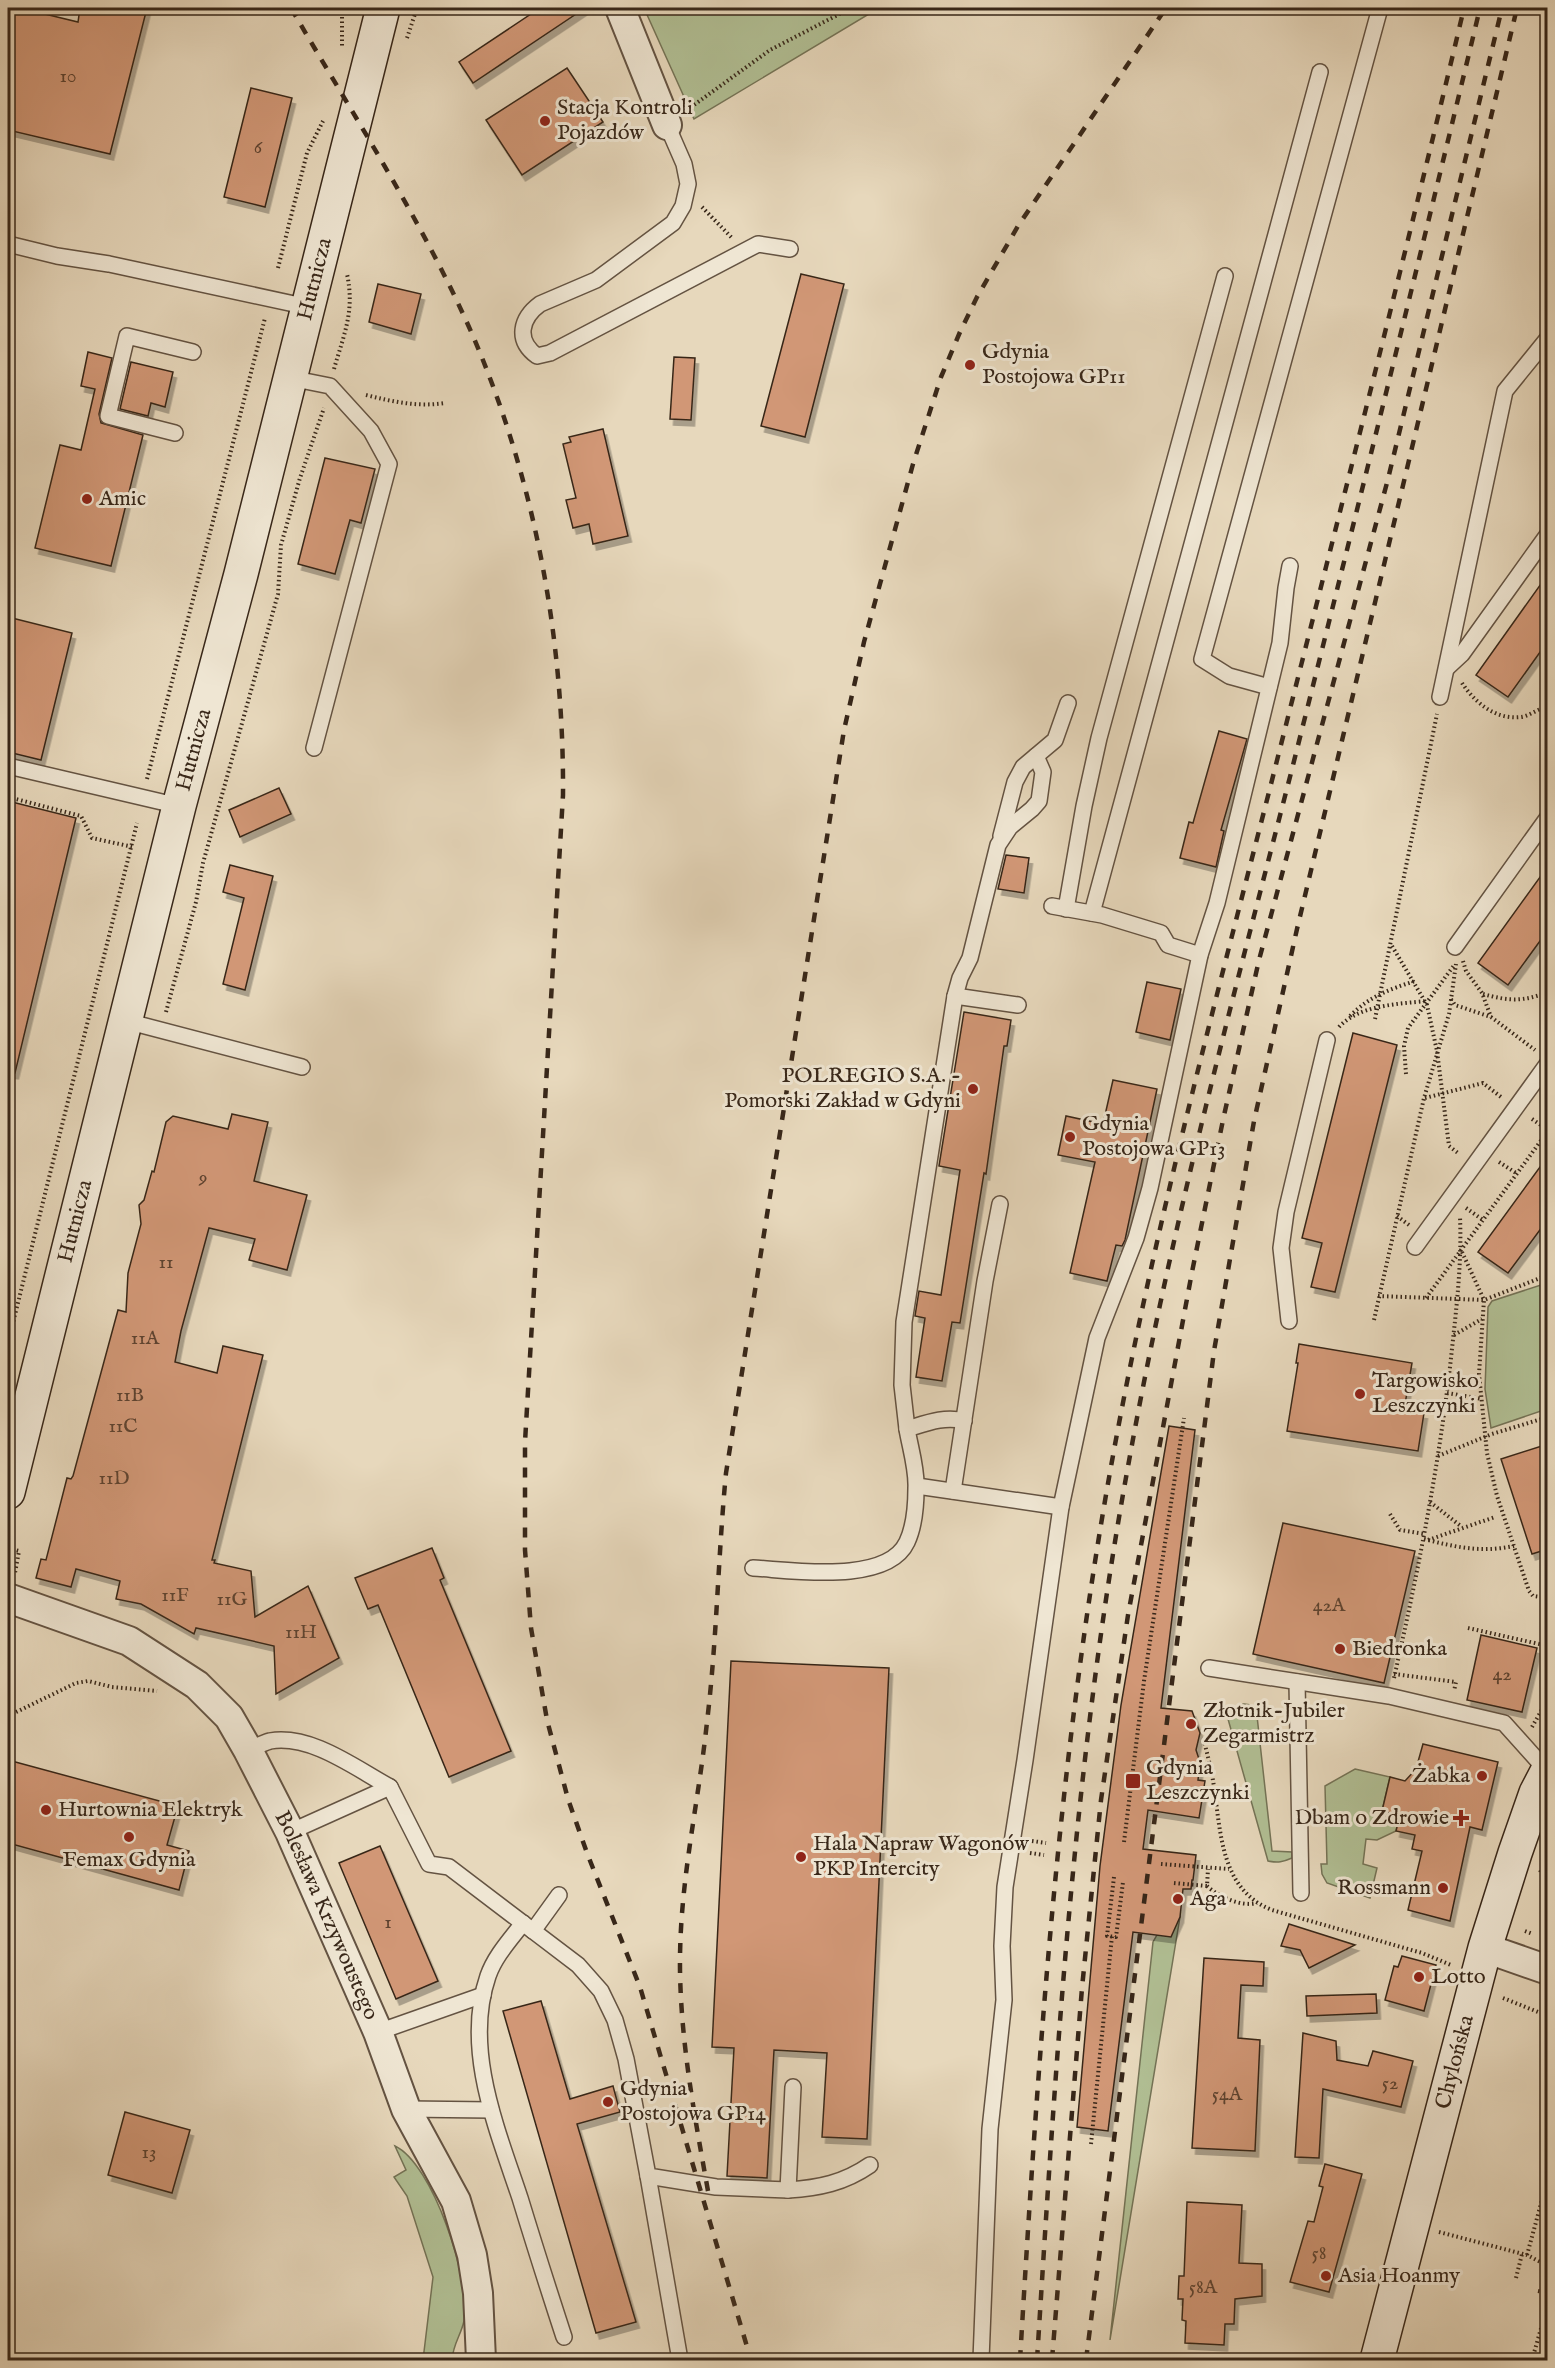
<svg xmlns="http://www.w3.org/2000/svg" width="1555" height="2368" viewBox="0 0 1555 2368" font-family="'IM FELL English',serif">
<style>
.green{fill:#b1bf94;stroke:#747356;stroke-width:1.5}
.building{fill:#d19776;stroke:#382719;stroke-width:1.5;filter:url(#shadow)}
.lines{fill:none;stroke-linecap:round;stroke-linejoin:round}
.lane-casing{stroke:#645342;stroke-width:18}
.street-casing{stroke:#645342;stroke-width:32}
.secondary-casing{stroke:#382719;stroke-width:36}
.path{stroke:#382719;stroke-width:4;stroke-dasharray:1.5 3;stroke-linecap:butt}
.lane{stroke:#efe6d3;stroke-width:15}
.street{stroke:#efe6d3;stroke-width:28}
.secondary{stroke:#efe6d3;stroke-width:33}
.rail{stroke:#382719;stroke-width:4.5;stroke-dasharray:10 10;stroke-linecap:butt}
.poi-dot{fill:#8f2418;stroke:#efe6d3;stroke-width:2}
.labels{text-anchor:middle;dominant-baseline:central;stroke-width:6;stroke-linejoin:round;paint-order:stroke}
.number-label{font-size:20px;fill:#5e4330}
.poi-label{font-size:22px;fill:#382719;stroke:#efe6d3;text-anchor:start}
.street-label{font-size:22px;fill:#382719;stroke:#efe6d3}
</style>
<defs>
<filter id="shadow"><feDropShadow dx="3.5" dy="6" stdDeviation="0" flood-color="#0004"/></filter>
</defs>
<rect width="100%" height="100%" fill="#e7d8bc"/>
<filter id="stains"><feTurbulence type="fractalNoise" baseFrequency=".00333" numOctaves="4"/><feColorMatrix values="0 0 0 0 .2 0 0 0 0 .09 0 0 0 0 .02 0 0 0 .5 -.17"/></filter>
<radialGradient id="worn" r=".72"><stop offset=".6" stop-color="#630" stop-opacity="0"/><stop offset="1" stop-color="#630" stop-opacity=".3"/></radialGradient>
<g class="green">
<path d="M644 8H879L694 119Z"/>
<path d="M1547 1283V1409L1491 1428 1485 1389 1488 1307 1492 1301Z"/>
<path d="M1244 1704 1251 1705 1257 1716 1272 1851 1292 1852V1858C1283 1862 1278 1863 1268 1861L1228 1719C1230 1710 1234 1705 1244 1704Z"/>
<path d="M1355 1769 1390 1777 1382 1811 1400 1815 1396 1831 1377 1840 1366 1839 1363 1864 1377 1868 1370 1898 1327 1883 1322 1874 1321 1864H1327L1325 1786Z"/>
<path d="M1180 1917 1110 2340 1153 1942 1157 1935Z"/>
<path d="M395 2146C433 2164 471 2280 464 2321 461 2335 453 2344 452 2360H423L433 2277 407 2196 394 2177 406 2170Z"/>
</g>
<g class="building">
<path d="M8 8H20L78 22 80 8H147L110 154 8 130Z"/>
<path d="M540 8H585L473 83 459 62Z"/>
<path d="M567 68 603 122 522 175 486 120Z"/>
<path d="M251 88 292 98 265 207 224 197Z"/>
<path d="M801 274 844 284 805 437 761 426Z"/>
<path d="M378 284 421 294 411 334 369 322Z"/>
<path d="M88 352 112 358 99 414 101 423 143 435 111 566 35 548 60 445 81 450 95 389 81 386Z"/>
<path d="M674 357 695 358 691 420 670 419Z"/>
<path d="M131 362 173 372 165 407 151 403 148 416 120 409Z"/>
<path d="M603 429 628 536 593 544 589 524 573 528 566 500 576 498 563 444 571 442 569 437Z"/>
<path d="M325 458 375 469 361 523 350 520 335 574 298 564Z"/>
<path d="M1548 574V641L1508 697 1476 675Z"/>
<path d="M8 617 72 633 41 760 8 752Z"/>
<path d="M1219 731 1247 739 1221 830 1224 831 1216 867 1180 858 1189 822 1193 823Z"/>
<path d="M279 788 291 814 240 837 229 810Z"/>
<path d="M8 801 76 818 15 1073 8 1072Z"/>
<path d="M1006 855 1029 858 1024 893 998 889Z"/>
<path d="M230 865 273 876 245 990 223 984 244 898 223 892Z"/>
<path d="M1548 866V930L1508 985 1478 963Z"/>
<path d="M1147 982 1181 989 1170 1040 1136 1032Z"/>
<path d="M964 1012 1011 1020 1007 1046H1004L986 1174 984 1173 960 1323 952 1322 942 1381 916 1377 925 1318 915 1316 919 1291 941 1295 960 1170 939 1166Z"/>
<path d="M1353 1033 1397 1045 1335 1292 1311 1287 1322 1243 1302 1238Z"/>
<path d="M1113 1080 1157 1089 1125 1240 1122 1246 1116 1245 1107 1281 1070 1273 1095 1162 1058 1155 1066 1116 1103 1124Z"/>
<path d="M232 1114 268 1122 254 1181 307 1195 287 1270 249 1260 255 1239 209 1228 181 1331 175 1362 217 1373 223 1346 263 1355 212 1560H215L214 1563 251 1571 255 1617 308 1586 339 1658 276 1694 274 1646 196 1628 194 1634 141 1604 116 1599 120 1581 76 1569 71 1587 36 1578 41 1559 46 1560 67 1478 71 1479 73 1476 118 1310 126 1312 128 1273 141 1224 139 1205 144 1200 152 1171 154 1172 166 1122 173 1116 228 1129Z"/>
<path d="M1548 1156V1219L1508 1273 1478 1252Z"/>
<path d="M1299 1344 1412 1363 1404 1410 1424 1413 1418 1451 1287 1431 1298 1363H1296Z"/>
<path d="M1169 1426 1195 1430 1161 1708 1192 1711 1200 1733 1196 1750 1200 1762 1198 1780 1205 1781 1199 1818 1148 1810 1143 1849 1196 1855 1193 1880H1192L1191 1889H1183L1180 1917 1171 1937 1133 1932 1108 2131 1077 2127 1100 1866 1121 1705Z"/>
<path d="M1548 1444V1549L1532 1554 1501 1459Z"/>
<path d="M1283 1523 1415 1551 1384 1683 1253 1654Z"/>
<path d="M432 1548 444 1578 440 1580 511 1751 449 1777 378 1605 368 1609 355 1578Z"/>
<path d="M1481 1635 1537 1648 1522 1712 1467 1700Z"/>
<path d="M731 1661 889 1668 867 2139 822 2137 827 2053 774 2050 767 2178 727 2176 734 2048 712 2047Z"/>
<path d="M1423 1744 1498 1762 1482 1830 1470 1827 1450 1921 1408 1910 1422 1851 1412 1849 1415 1835 1396 1831 1400 1815 1382 1811 1390 1777 1405 1781 1416 1769Z"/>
<path d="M8 1760 178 1806 167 1845 189 1851 179 1890 8 1843Z"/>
<path d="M380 1846 438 1981 396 1999 339 1863Z"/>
<path d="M1289 1924 1355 1945 1309 1968 1300 1950 1281 1946Z"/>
<path d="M1402 1956 1436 1965 1424 2011 1385 2000 1394 1966 1398 1967Z"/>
<path d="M1204 1958 1264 1962 1263 1986 1241 1985 1238 2038 1260 2040 1255 2151 1192 2148Z"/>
<path d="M1376 1994 1377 2013 1307 2016 1306 1996Z"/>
<path d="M541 2001 570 2099 613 2086 620 2112 577 2124 636 2322 596 2333 503 2011Z"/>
<path d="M1303 2033 1336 2041 1337 2060 1368 2066 1373 2051 1413 2061 1401 2107 1323 2089 1319 2158 1295 2157Z"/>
<path d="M125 2112 190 2130 172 2193 108 2175Z"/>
<path d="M1325 2164 1362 2174 1329 2292 1290 2282 1308 2221 1314 2222 1323 2187 1319 2186Z"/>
<path d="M1187 2202 1242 2205 1239 2263 1262 2264V2296L1235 2299 1234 2324H1225L1224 2345 1185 2343 1186 2321 1182 2320 1183 2299H1178L1179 2276H1184Z"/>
</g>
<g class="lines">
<defs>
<g id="lane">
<path d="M667 125 684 164 688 184 683 206 673 223 596 280 540 304C521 318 515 340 537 356L550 353 758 244 790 249"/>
<path d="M8 244 57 256 109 264 308 307"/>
<path d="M290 378 330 386 371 431 389 464 314 748"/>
<path d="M175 433 108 416 127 336 193 352"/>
<path d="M1448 667 1462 654 1548 534"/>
<path d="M1269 687 1229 676 1202 659 1380 8"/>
<path d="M1440 697 1505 391 1548 338"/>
<path d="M8 766 179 806"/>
<path d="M1001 836 1015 782 1023 767 1055 740 1068 703"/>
<path d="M1052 906 1102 915 1161 933 1168 945 1200 955"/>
<path d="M1066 909 1084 806 1099 738 1225 276"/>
<path d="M1092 913 1320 72"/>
<path d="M1455 947 1548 817"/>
<path d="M955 996 1018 1005"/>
<path d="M126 1021 302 1067"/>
<path d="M1415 1247 1548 1063"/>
<path d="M1289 1321 1281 1248 1286 1212 1327 1040"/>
<path d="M907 1429 902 1385 904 1322 955 996 960 978 970 958 998 845 1010 827 1032 809 1039 801 1043 772 1036 756"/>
<path d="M917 1486 1061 1507"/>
<path d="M953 1491 985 1281 1000 1204"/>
<path d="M753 1568C792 1570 887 1585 907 1542 914 1527 916 1504 916 1488 917 1469 910 1447 907 1429 927 1423 944 1416 964 1421"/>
<path d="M1209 1668 1389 1696 1504 1723 1547 1771"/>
<path d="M1297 1682 1301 1893"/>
<path d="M248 1750C255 1747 263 1743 270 1741 311 1734 355 1768 390 1787"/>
<path d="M290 1832 390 1787 429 1864 449 1867 578 1965 601 1991 615 2020 626 2059 648 2176 716 2187 788 2190 793 2087"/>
<path d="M523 1923C510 1940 495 1956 488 1976 463 2049 497 2129 520 2198 534 2244 549 2291 564 2337"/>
<path d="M533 1931 559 1895"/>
<path d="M378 2032 483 1995"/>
<path d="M406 2109 491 2110"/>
<path d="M648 2176 680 2360"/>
<path d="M788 2190C819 2188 844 2183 870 2165"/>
<path d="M981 2360 990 2129 1004 2000 1002 1946 1005 1887 1025 1760 1061 1507 1097 1338 1136 1238 1150 1188 1200 955 1217 903 1280 643 1286 588 1290 566"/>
</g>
<g id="street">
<path d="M620 8 667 125"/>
<path id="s1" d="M8 1598 129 1641 197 1685 229 1717 248 1750 290 1832 378 2032 406 2109 456 2201 472 2255 478 2293 481 2360"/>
<path d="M1485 1948 1548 1970"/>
</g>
<g id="secondary">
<path id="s2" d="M8 1492 179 806 241 574 383 8"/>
<path id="s3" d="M1377 2360 1485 1948 1515 1853 1536 1793 1548 1770"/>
</g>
</defs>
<use href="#lane" class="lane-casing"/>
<use href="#street" class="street-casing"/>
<use href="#secondary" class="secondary-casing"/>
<g class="path">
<path d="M342 8V46"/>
<path d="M407 38 417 8"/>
<path d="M687 110 770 50 851 8"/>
<path d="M702 207 732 238"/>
<path d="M278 268 307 153 323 121"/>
<path d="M334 369C344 334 355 311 347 274"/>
<path d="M366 395C394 402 417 407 445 403"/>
<path d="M1462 683C1475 703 1496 720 1521 717 1530 716 1538 708 1548 707"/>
<path d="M147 779 265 318"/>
<path d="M8 797 81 816 92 838 133 847"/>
<path d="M1392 946 1427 1005 1437 1051 1449 1146 1458 1153"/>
<path d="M1463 961 1466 971 1482 993 1491 1017"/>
<path d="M1483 994C1508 1001 1523 1002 1548 992"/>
<path d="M1451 999 1455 1005 1491 1017 1535 1050"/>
<path d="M166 1012 196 902 203 863 278 594 281 545 300 478 324 408"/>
<path d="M1350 1016C1370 996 1388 990 1415 981"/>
<path d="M1375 1019 1437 714"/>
<path d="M1339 1027C1359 1005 1398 1004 1426 1001"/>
<path d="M1406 1074 1404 1046 1408 1028 1455 964"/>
<path d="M1425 1098 1483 1083 1501 1097"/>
<path d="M1532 1119 1548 1130"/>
<path d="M1499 1162 1516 1173"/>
<path d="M1466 1208 1483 1220"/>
<path d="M1397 1216 1409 1225"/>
<path d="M1462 1252 1484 1300 1479 1374 1487 1453 1497 1496 1529 1591 1533 1596 1548 1598"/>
<path d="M1378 1296 1484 1300 1548 1275"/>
<path d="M1426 1298 1548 1131"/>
<path d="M1374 1320 1424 1098 1449 1014 1456 964"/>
<path d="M1454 1335 1482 1319"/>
<path d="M8 1343 137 823"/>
<path d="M1447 1393 1482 1399"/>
<path d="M1438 1456 1492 1434 1548 1417"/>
<path d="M1430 1502 1462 1527"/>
<path d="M1390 1514 1400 1530 1425 1534"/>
<path d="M1424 1539C1455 1547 1481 1553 1514 1546"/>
<path d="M1428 1540 1495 1517"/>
<path d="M8 1548 19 1551 15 1573"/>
<path d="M1468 1628 1548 1646"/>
<path d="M8 1644 12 1625"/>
<path d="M1541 1644 1548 1618"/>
<path d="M1394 1674 1456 1682 1454 1691"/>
<path d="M1394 1678C1418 1572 1439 1466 1451 1358 1456 1311 1462 1265 1460 1217"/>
<path d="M8 1716 76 1683 88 1681 112 1687 157 1691"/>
<path d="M1532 1727 1548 1699"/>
<path d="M1215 1730 1204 1741C1208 1757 1212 1772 1214 1787 1221 1834 1221 1890 1272 1910L1422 1953 1451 1965"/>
<path d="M1032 1841 1046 1843"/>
<path d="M1124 1842 1144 1681 1184 1418"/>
<path d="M1030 1853 1044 1855"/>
<path d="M1161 1864 1229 1869"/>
<path d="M1540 1870 1548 1885"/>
<path d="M1114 1877 1107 1936 1116 1937 1123 1882"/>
<path d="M1174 1883 1207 1886 1208 1869"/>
<path d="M1207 1886C1219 1897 1241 1907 1257 1903"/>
<path d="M1525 1931 1533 1934"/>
<path d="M1503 1998 1548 2016"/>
<path d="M1091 2144 1112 1936"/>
<path d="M1439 2232 1527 2255 1548 2266"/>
<path d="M1527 2255 1548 2178"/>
<path d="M1516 2278 1522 2254"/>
<path d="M1538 2291 1548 2293"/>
<path d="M1532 2360 1548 2304"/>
</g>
<use href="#lane" class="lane"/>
<use href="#street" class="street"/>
<use href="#secondary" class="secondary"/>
<g class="rail">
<path d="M291 8C353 115 423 222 473 336 535 481 564 638 563 795L525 1442V1550L531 1628 547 1720 568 1799 587 1853 640 1987 751 2360"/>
<path d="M708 2191C695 2118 681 2045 680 1970 679 1884 698 1807 707 1722 717 1639 718 1556 726 1473L844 730 864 642 913 464 941 377 960 332 977 297 1018 226 1166 8"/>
<path d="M1020 2360C1038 2059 1058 1759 1112 1461 1153 1235 1212 1014 1269 792 1335 531 1402 270 1464 8"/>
<path d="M1037 2360C1056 2059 1074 1759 1129 1461 1171 1228 1233 998 1292 769 1356 515 1419 262 1480 8"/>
<path d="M1052 2360 1082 1988 1101 1800 1128 1615 1192 1272 1223 1120 1259 960 1388 479 1502 8"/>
<path d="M1086 2360 1214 1351 1254 1121 1297 929 1517 8"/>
</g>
</g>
<g class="poi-dot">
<circle cx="545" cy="121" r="6"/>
<circle cx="970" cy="365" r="6"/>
<circle cx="87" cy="499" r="6"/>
<circle cx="973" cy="1089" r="6"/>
<circle cx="1070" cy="1137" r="6"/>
<circle cx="1360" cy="1394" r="6"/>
<circle cx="1340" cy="1649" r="6"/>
<circle cx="1191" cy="1724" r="6"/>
<circle cx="1482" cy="1776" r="6"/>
<rect x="1125" y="1773" width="16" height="16" rx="3"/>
<circle cx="46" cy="1810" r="6"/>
<path d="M1458 1809h6v6h6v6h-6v6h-6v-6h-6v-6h6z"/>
<circle cx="129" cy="1837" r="6"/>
<circle cx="801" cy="1857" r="6"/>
<circle cx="1443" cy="1888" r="6"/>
<circle cx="1178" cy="1899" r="6"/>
<circle cx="1419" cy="1977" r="6"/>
<circle cx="608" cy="2102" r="6"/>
<circle cx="1326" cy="2276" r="6"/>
</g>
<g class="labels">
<g class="number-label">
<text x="68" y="76">10</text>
<text x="258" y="147">6</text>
<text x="203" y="1177">9</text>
<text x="166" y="1262">11</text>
<text x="145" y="1338">11A</text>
<text x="130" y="1395">11B</text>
<text x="123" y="1426">11C</text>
<text x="114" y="1478">11D</text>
<text x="175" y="1595">11F</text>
<text x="232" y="1599">11G</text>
<text x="1329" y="1605">42A</text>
<text x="301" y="1632">11H</text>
<text x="1502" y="1674">42</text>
<text x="388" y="1922">1</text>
<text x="1390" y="2083">52</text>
<text x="1227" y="2094">54A</text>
<text x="149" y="2152">13</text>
<text x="1319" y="2253">58</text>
<text x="1203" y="2287">58A</text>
</g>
<g class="poi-label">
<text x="557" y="108">Stacja Kontroli<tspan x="557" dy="25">Pojazdów</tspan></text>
<text x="982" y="352">Gdynia<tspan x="982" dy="25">Postojowa GP11</tspan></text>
<text x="99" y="499">Amic</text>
<text x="961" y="1076" text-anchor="end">POLREGIO S.A. -<tspan x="961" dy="25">Pomorski Zakład w Gdyni</tspan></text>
<text x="1082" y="1124">Gdynia<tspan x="1082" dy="25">Postojowa GP13</tspan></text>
<text x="1372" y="1381">Targowisko<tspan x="1372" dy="25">Leszczynki</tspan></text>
<text x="1352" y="1649">Biedronka</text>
<text x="1203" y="1711">Złotnik-Jubiler<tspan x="1203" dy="25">Zegarmistrz</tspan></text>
<text x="1146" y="1768">Gdynia<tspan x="1146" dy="25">Leszczynki</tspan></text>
<text x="1470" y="1776" text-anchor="end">Żabka</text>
<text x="58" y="1810">Hurtownia Elektryk</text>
<text x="1449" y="1818" text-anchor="end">Dbam o Zdrowie</text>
<text x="813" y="1844">Hala Napraw Wagonów<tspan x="813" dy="25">PKP Intercity</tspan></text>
<text x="129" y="1860" text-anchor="middle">Femax Gdynia</text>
<text x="1431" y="1888" text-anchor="end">Rossmann</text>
<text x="1190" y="1899">Aga</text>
<text x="1431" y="1977">Lotto</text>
<text x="620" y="2089">Gdynia<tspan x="620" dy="25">Postojowa GP14</tspan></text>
<text x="1338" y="2276">Asia Hoanmy</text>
</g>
<g class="street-label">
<text stroke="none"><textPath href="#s2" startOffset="1251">Hutnicza</textPath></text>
<text stroke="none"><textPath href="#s2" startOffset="765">Hutnicza</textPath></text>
<text stroke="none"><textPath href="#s2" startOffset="279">Hutnicza</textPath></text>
<text stroke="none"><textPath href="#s1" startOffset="476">Bolesława Krzywoustego</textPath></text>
<text stroke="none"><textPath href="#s3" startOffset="308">Chylońska</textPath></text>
</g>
</g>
<rect width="1555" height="2368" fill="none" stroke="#e7d8bc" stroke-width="30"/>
<rect x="9" y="9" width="1537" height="2350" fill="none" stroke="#382719" stroke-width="3"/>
<rect x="15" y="15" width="1525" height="2338" fill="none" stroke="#382719" stroke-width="1.5"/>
<rect width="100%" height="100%" filter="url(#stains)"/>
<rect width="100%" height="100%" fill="url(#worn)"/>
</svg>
